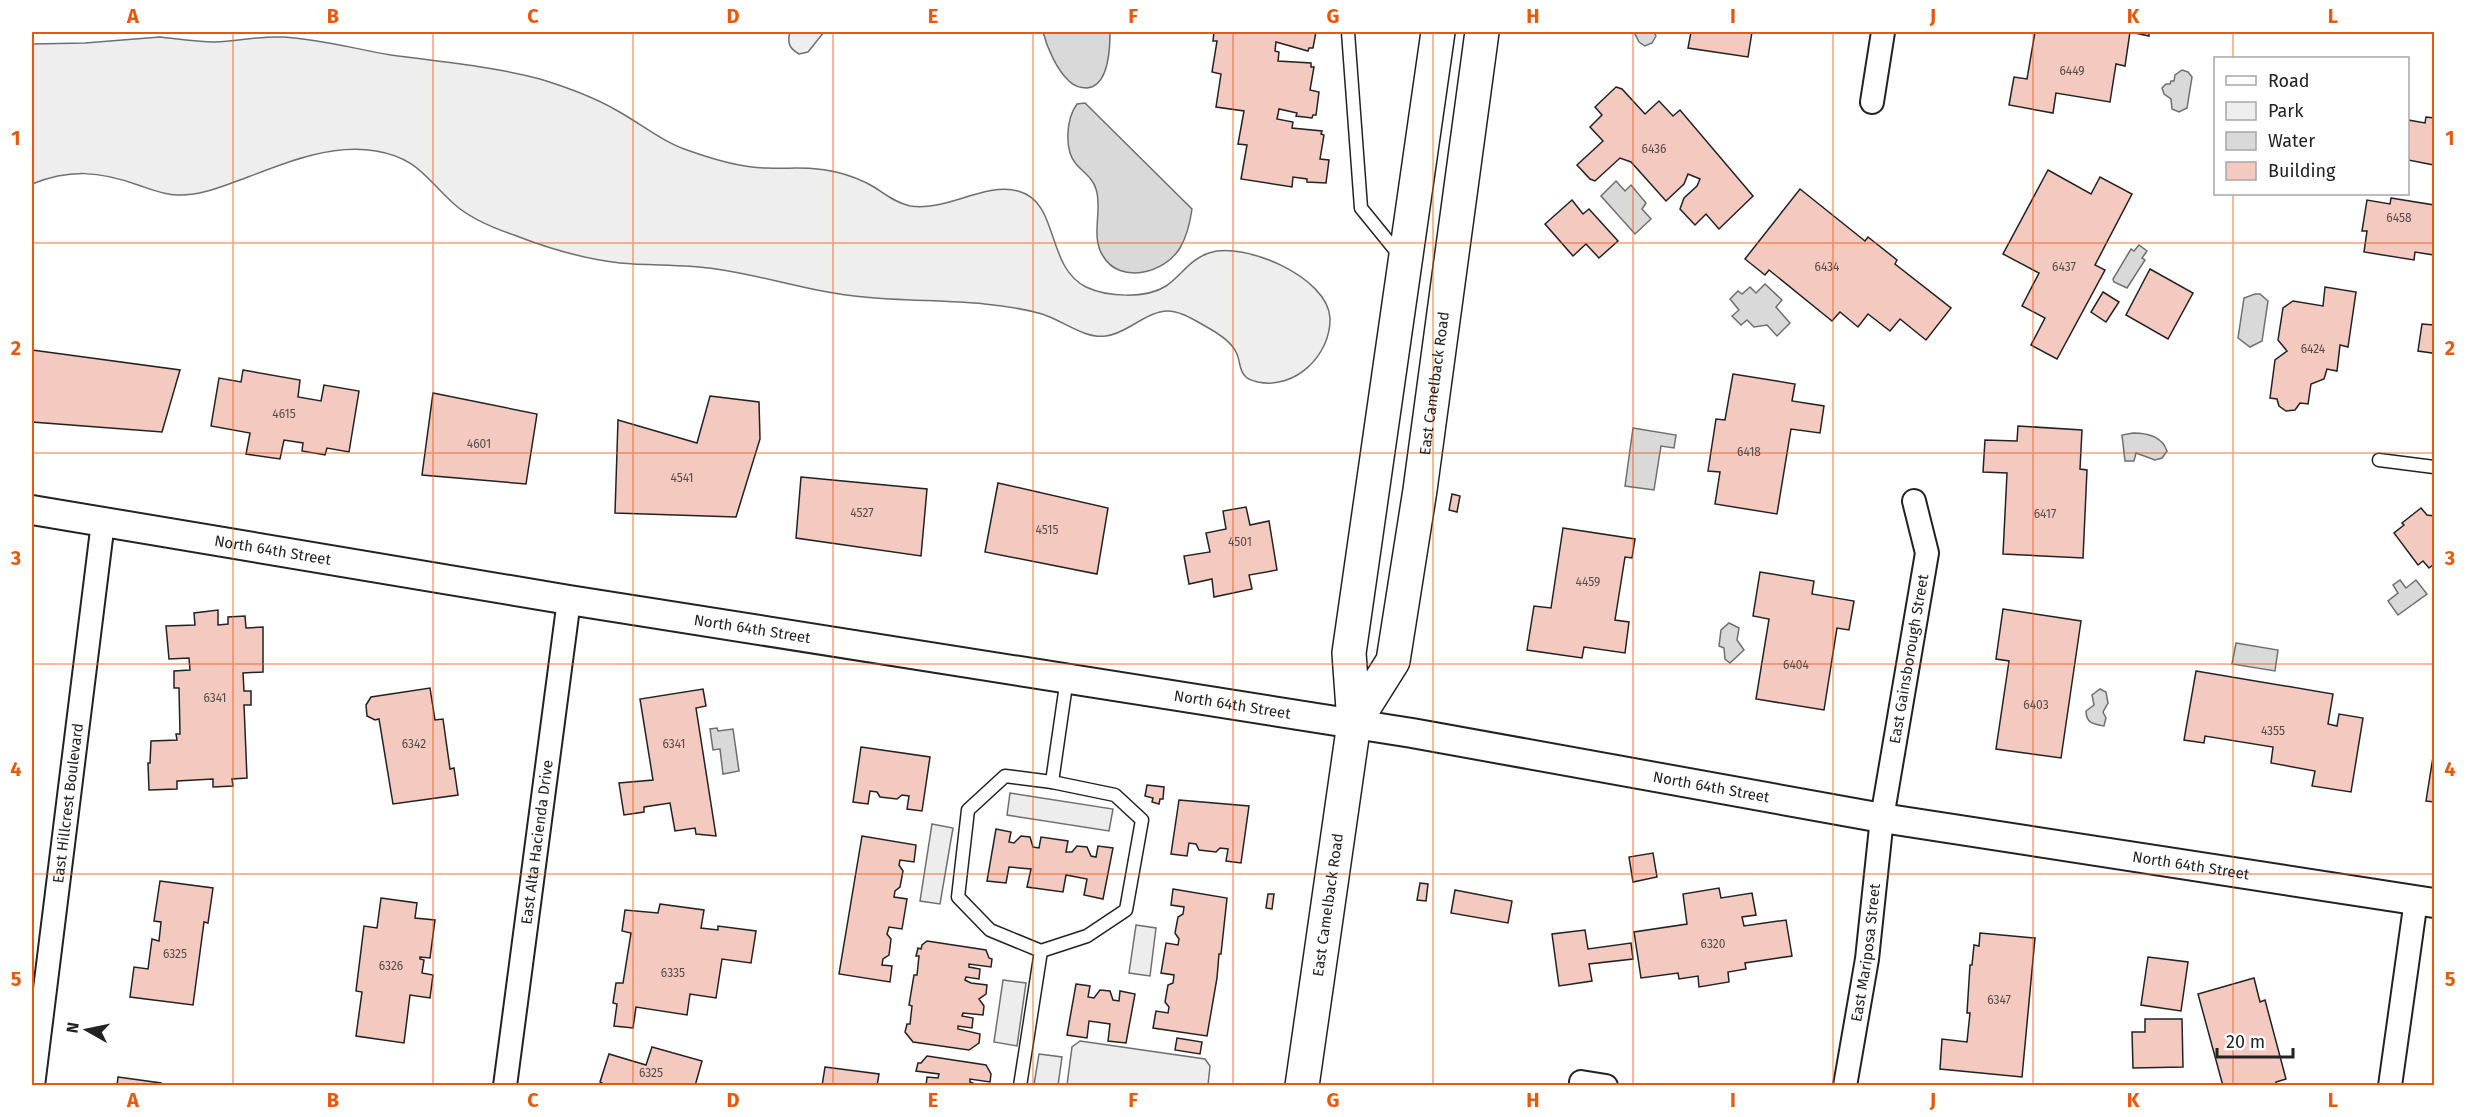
<svg xmlns="http://www.w3.org/2000/svg" width="2466" height="1117" viewBox="0 0 2466 1117" font-family="'Fira Sans',sans-serif">
<style>
.green{fill:#eee;stroke:#6f6f6f;stroke-width:1.5}
.parking{fill:#ededed;stroke:#6f6f6f;stroke-width:1.5}
.water{fill:#d9d9d9;stroke:#6f6f6f;stroke-width:1.5}
.building{fill:#f3c9c0;stroke:#222;stroke-width:1.5}
.lines{fill:none;stroke-linecap:round;stroke-linejoin:round}
.service-casing{stroke:#222;stroke-width:15}
.minor-casing{stroke:#222;stroke-width:26}
.tertiary-casing{stroke:#222;stroke-width:32}
.primary-casing{stroke:#222;stroke-width:36}
.service{stroke:#fff;stroke-width:12}
.minor{stroke:#fff;stroke-width:22}
.tertiary{stroke:#fff;stroke-width:28}
.primary{stroke:#fff;stroke-width:33}
.grid{fill:none;stroke:#e8590c;stroke-width:1.5;stroke-opacity:0.55}
.labels{text-anchor:middle;dominant-baseline:central;stroke-width:4.5;stroke-linejoin:round;paint-order:stroke}
.number-label{font-size:12px;fill:#564c4a}
.street-label{font-size:15px;fill:#222;stroke:#fff}
.neatline{fill:none;stroke:#e8590c;stroke-width:2}
.grid-label{font-size:20px;text-anchor:middle;font-weight:bold;fill:#e8590c}
</style>
<rect width="100%" height="100%" fill="#fff"/>
<g class="green">
<path d="M790 32H824L808 52 799 54C789 48 787 43 790 32Z"/>
<path d="M160 37C178 39 196 42 215 42 238 41 260 36 283 37 320 39 355 49 391 55 441 62 491 66 540 79 566 87 592 96 616 110 640 123 661 141 687 150 712 159 741 168 767 168 791 169 812 166 836 172 849 175 862 180 874 187 885 194 896 203 910 206 946 212 984 182 1018 191 1060 202 1045 266 1086 287 1107 297 1146 299 1166 286 1181 276 1190 259 1209 253 1244 241 1328 277 1330 318 1331 355 1295 390 1258 382 1254 381 1249 380 1246 377 1238 370 1241 361 1236 352 1231 341 1216 332 1205 326 1171 306 1164 306 1131 326 1124 330 1114 335 1106 336 1084 339 1062 320 1042 314 985 298 922 303 864 297 814 293 766 276 716 269 684 264 652 266 620 263 585 259 547 248 514 235 493 228 471 219 454 204 426 179 418 158 376 151 332 143 284 163 243 179 222 186 201 196 177 195 164 195 150 189 138 185 99 171 70 169 32 184V44L85 43Z"/>
<path d="M1080 1041 1205 1059 1210 1066 1208 1085H1067L1072 1047Z"/>
</g>
<g class="parking">
<path d="M1010 793 1113 809 1109 831 1007 815Z"/>
<path d="M932 824 953 828 940 904 920 901Z"/>
<path d="M1136 925 1156 928 1150 976 1129 973Z"/>
<path d="M1003 980 1026 983 1017 1046 994 1042Z"/>
<path d="M1039 1054 1062 1057 1058 1085H1034Z"/>
</g>
<g class="water">
<path d="M1043 32H1110C1110 48 1109 86 1087 88 1081 88 1074 86 1069 81 1057 70 1047 48 1043 32Z"/>
<path d="M1634 32H1654L1656 36 1652 43 1645 46 1639 42Z"/>
<path d="M2182 70 2188 72 2192 77 2187 108 2179 112 2172 109 2171 99 2164 94 2162 88 2166 84H2170L2171 81H2174L2175 75Z"/>
<path d="M1085 103 1192 209C1190 223 1187 236 1180 248 1165 273 1120 285 1103 256 1090 236 1103 210 1096 189 1093 178 1083 172 1076 164 1064 150 1066 119 1077 104Z"/>
<path d="M1616 181 1625 191 1631 185 1646 203 1642 209 1651 219 1635 234 1601 196Z"/>
<path d="M2139 245 2147 251 2142 258 2145 260 2127 288 2114 282 2113 279 2131 249 2134 251Z"/>
<path d="M1765 284 1782 300 1776 307 1790 323 1777 336 1767 325 1754 327 1747 320 1741 325 1732 316 1739 310 1730 299 1738 291 1742 294 1750 287 1756 293Z"/>
<path d="M2255 294H2260L2268 301 2262 341 2250 347 2238 338 2244 298Z"/>
<path d="M1633 428 1676 435 1674 448 1661 446 1654 490 1625 486Z"/>
<path d="M2133 433C2147 433 2162 436 2167 451L2162 458 2155 460 2136 453 2134 461H2125L2122 435Z"/>
<path d="M2400 580 2406 588 2416 580 2427 594 2398 615 2388 601 2398 593 2393 585Z"/>
<path d="M1729 623 1739 628 1737 640 1744 650 1730 663 1725 659 1724 648 1719 646 1721 630Z"/>
<path d="M2236 643 2278 650 2275 671 2232 664Z"/>
<path d="M2100 689 2106 692 2108 703 2103 712 2106 718 2104 726C2093 724 2086 723 2086 711L2094 705 2092 695Z"/>
<path d="M717 728 718 731 733 729 739 771 723 774 720 749 713 750 710 729Z"/>
</g>
<g class="building">
<path d="M1214 32H1316L1313 48H1309L1308 51 1276 42 1275 51 1279 52 1278 61 1311 63V67H1314L1310 90 1319 92 1316 115H1313L1312 118 1296 116 1297 113 1279 109 1277 119 1293 122 1292 128 1322 131 1321 134 1324 135 1320 159 1329 160 1326 183 1307 182V179L1293 177 1292 187 1241 179 1247 145 1238 144 1244 111 1216 107 1221 74 1212 72 1217 41H1213Z"/>
<path d="M1691 32H1752L1748 57 1688 48Z"/>
<path d="M2035 32H2149V36L2130 32 2125 66 2116 64 2110 102 2056 93 2053 113 2009 105 2014 77 2027 79Z"/>
<path d="M1616 87 1622 89 1645 114 1659 101 1673 116 1680 110 1753 196 1719 229 1706 214 1695 225 1680 209 1684 198 1697 186 1700 179 1688 174 1684 184 1666 201 1631 162 1620 158 1595 181 1590 179 1577 165 1603 141 1590 127 1602 115 1595 107Z"/>
<path d="M2426 117 2434 118V165L2408 160V120L2425 123Z"/>
<path d="M2048 170 2091 194 2100 177 2132 194 2095 265 2105 270 2057 359 2031 345 2045 318 2022 306 2039 273 2003 254Z"/>
<path d="M1800 189 1865 241 1868 237 1897 260 1895 264 1951 308 1926 340 1900 319 1890 331 1868 314 1858 327 1840 312 1832 321 1769 270 1765 275 1745 259Z"/>
<path d="M2391 198 2434 205V255L2415 252 2414 260 2364 252 2367 231H2362L2367 200 2390 204Z"/>
<path d="M1572 200 1583 214 1589 209 1618 241 1599 258 1586 244 1573 256 1545 224Z"/>
<path d="M2150 269 2193 293 2168 339 2126 315Z"/>
<path d="M2325 287 2356 292 2348 347 2340 345 2337 371 2327 369 2324 379 2311 384 2308 404 2300 403 2295 410 2286 411 2279 406 2277 399 2270 398 2275 360 2287 351 2278 340 2283 308 2293 301 2323 306Z"/>
<path d="M2103 292 2119 302 2106 322 2091 312Z"/>
<path d="M2422 324 2434 325V356L2432 353 2418 351Z"/>
<path d="M32 350 180 370 162 432 32 422Z"/>
<path d="M243 370 300 380 298 397 321 401 324 385 359 391 349 452 327 448 325 455 302 451 303 443 284 440 280 459 246 454 250 433 211 426 219 378 241 382Z"/>
<path d="M1733 374 1795 384 1792 401 1824 406 1820 433 1791 429 1777 514 1715 504 1720 472 1708 471 1716 419 1725 420Z"/>
<path d="M433 393 537 414 526 484 422 475Z"/>
<path d="M710 396 759 402 760 439 736 517 615 513 618 420 697 443Z"/>
<path d="M2018 426 2082 430 2080 469 2087 470 2083 558 2003 554 2007 473 1983 472 1985 440 2017 441Z"/>
<path d="M801 477 927 489 921 556 796 538Z"/>
<path d="M998 483 1108 508 1097 574 985 552Z"/>
<path d="M1452 494 1460 496 1457 512 1449 510Z"/>
<path d="M1246 507 1250 525 1269 521 1277 570 1249 575 1252 589 1214 597 1212 579 1189 584 1184 556 1210 552 1206 533 1226 529 1223 511Z"/>
<path d="M2421 508 2427 515 2434 516V564L2429 568 2423 561 2418 565 2394 533 2404 525 2402 523Z"/>
<path d="M1563 528 1635 539 1632 558 1625 557 1615 620 1629 622 1625 653 1584 647 1582 658 1527 650 1534 606 1551 608Z"/>
<path d="M1760 572 1814 581 1812 594 1854 601 1849 630 1837 628 1824 710 1756 699 1769 619 1753 616Z"/>
<path d="M2003 609 2081 621 2061 758 1996 749 2009 661 1996 659Z"/>
<path d="M218 610V625L228 624V617L245 616 246 628 263 627V672L243 673 244 691H251V705H244L247 778 232 779 233 786 213 787V779L177 781V789L149 790 148 763H150L151 741 177 740 176 734H180L179 688H174V671L190 670 189 658 169 659 166 626 195 625 194 613Z"/>
<path d="M2196 671 2333 694 2328 724 2337 726 2339 714 2363 718 2351 792 2312 786 2315 771 2271 763 2273 747 2205 736 2204 743 2184 740Z"/>
<path d="M430 688 435 720 443 719 450 769 454 768 458 795 393 804 379 719 375 720 367 716 366 705 371 697Z"/>
<path d="M703 689 706 706 696 708 716 836 696 834 695 828 675 831 670 803 644 807V812L624 815 619 783 653 780 640 699Z"/>
<path d="M861 747 930 757 922 811 907 809 909 796 902 795 897 799 880 797 877 792 870 791 868 804 853 802Z"/>
<path d="M2433 757H2434V802L2426 801Z"/>
<path d="M1147 785 1164 787 1163 799H1160L1159 804 1152 802 1153 798 1145 796Z"/>
<path d="M1179 800 1249 806 1241 863 1226 861 1228 849 1220 848 1216 852 1199 850 1196 844 1189 843 1187 856 1171 854Z"/>
<path d="M996 829 1011 832 1009 842 1014 843 1021 836 1030 837 1033 847 1039 848 1041 837 1068 841 1066 852H1072L1077 846 1087 847 1091 856 1096 857 1098 846 1113 848 1103 899 1084 895 1087 879 1066 875 1063 892 1027 887 1031 869 1009 867 1006 883 987 881Z"/>
<path d="M862 836 916 845 914 862 900 860 899 865 903 871 900 887 895 891 894 897 907 899 902 929 889 927 887 934 891 939 889 955 883 959 882 965 892 966 890 982 839 974Z"/>
<path d="M1653 853 1657 877 1633 882 1629 857Z"/>
<path d="M160 881 213 888 208 923 204 922 193 1005 130 997 134 967 148 969 152 939 159 941 161 922 154 921Z"/>
<path d="M1420 883 1428 884 1426 901 1417 900Z"/>
<path d="M1719 888 1721 898 1752 893 1756 915 1742 917 1744 926 1786 920 1792 956 1745 963 1746 969 1728 972 1729 982 1699 987 1698 976 1679 979 1678 973 1641 978 1634 932 1687 924 1683 894Z"/>
<path d="M1173 889 1227 898 1221 954H1219L1217 978 1207 1036 1153 1028 1156 1011 1168 1013 1169 1007 1165 1002 1168 985 1173 983 1174 975 1161 973 1166 943 1178 945 1179 939 1175 933 1178 917 1183 914 1184 907 1171 905Z"/>
<path d="M1455 890 1512 901 1508 923 1451 913Z"/>
<path d="M1268 894H1274L1272 909 1266 908Z"/>
<path d="M381 898 417 903 415 918 435 920 430 958 420 957V959L424 960 422 973 433 975 430 998 410 995 404 1043 356 1036 362 992 356 991 364 926 377 928Z"/>
<path d="M660 904 704 910 701 928 718 930V926L756 931 751 963 722 959 716 998 690 994 687 1015 636 1007 633 1028 614 1026 617 1004 613 1003 616 983H623L631 933 622 931 625 910 658 913Z"/>
<path d="M1585 930 1588 949 1631 943 1633 959 1589 964 1592 981 1559 986 1552 934Z"/>
<path d="M1980 933 2035 938 2022 1077 1940 1069 1942 1039 1967 1042 1970 1013H1967L1970 965H1972L1974 945 1979 946Z"/>
<path d="M927 941 986 950 989 958 992 959 991 967 969 964V967L980 969 979 979 966 977 965 980 971 983 987 985 986 994 979 999 984 1006 983 1015 963 1013 962 1016 973 1018 972 1028 958 1026V1029L980 1034 979 1043 969 1050 913 1042 905 1032 907 1024H910L912 1006 909 1005 914 975H917L919 956H916L918 948 921 949 922 945Z"/>
<path d="M2148 957 2188 962 2181 1011 2141 1005Z"/>
<path d="M2254 978 2260 1002 2265 1000 2286 1079 2276 1082 2277 1086H2223L2198 994Z"/>
<path d="M1076 984 1090 986 1088 997 1094 998 1100 990 1110 991 1113 1000 1119 1001 1120 991 1135 994 1126 1043 1108 1041 1110 1024 1089 1021 1087 1038 1067 1035Z"/>
<path d="M2145 1019H2182L2183 1067 2133 1068 2132 1032H2145Z"/>
<path d="M1177 1038 1202 1042 1200 1054 1175 1050Z"/>
<path d="M652 1047 702 1061 695 1086H607L600 1082 609 1054 646 1065Z"/>
<path d="M927 1056 986 1065 991 1074 990 1082 970 1079V1082L980 1086H926L927 1077 938 1078 939 1074 916 1071 918 1063H921Z"/>
<path d="M825 1067 879 1074 877 1086H822Z"/>
<path d="M118 1077 161 1083V1086H117Z"/>
</g>
<g class="lines">
<defs>
<g id="service">
<path d="M1348 32 1361 208 1400 256"/>
<path d="M2379 460 2434 467"/>
<path d="M1005 776 1052 782 1115 795 1142 820 1126 910 1087 936 1041 951 990 930 958 897 968 810Z"/>
<path d="M1052 782 1067 678"/>
<path d="M1020 1086 1041 951"/>
</g>
<g id="minor">
<path d="M1872 102 1883 32"/>
<path d="M1581 1082 1606 1086"/>
<path id="s1" d="M33 1086 103 522"/>
<path id="s2" d="M505 1086 569 600"/>
<path id="s3" d="M1845 1086 1867 959 1882 818 1927 553 1914 501"/>
<path d="M2390 1086 2416 900"/>
</g>
<g id="tertiary">
<path id="s4" d="M32 510 569 600 1412 733 1882 818 2434 903"/>
</g>
<g id="primary">
<path id="s5" d="M1354 723 1393 661 1420 490 1482 32"/>
<path id="s6" d="M1302 1086 1354 723 1349 653 1438 32"/>
</g>
</defs>
<use href="#service" class="service-casing"/>
<use href="#minor" class="minor-casing"/>
<use href="#tertiary" class="tertiary-casing"/>
<use href="#primary" class="primary-casing"/>
<use href="#service" class="service"/>
<use href="#minor" class="minor"/>
<use href="#tertiary" class="tertiary"/>
<use href="#primary" class="primary"/>
</g>
<path class="grid" d="M233 32V1086M433 32V1086M633 32V1086M833 32V1086M1033 32V1086M1233 32V1086M1433 32V1086M1633 32V1086M1833 32V1086M2033 32V1086M2233 32V58M2233 194V1086M32 243H2434M32 453H2434M32 664H2434M32 874H2434"/>
<g class="labels">
<g class="number-label">
<text x="2072" y="71">6449</text>
<text x="1654" y="149">6436</text>
<text x="2399" y="218">6458</text>
<text x="1827" y="267">6434</text>
<text x="2064" y="267">6437</text>
<text x="2313" y="349">6424</text>
<text x="284" y="414">4615</text>
<text x="479" y="444">4601</text>
<text x="1749" y="452">6418</text>
<text x="682" y="478">4541</text>
<text x="862" y="513">4527</text>
<text x="2045" y="514">6417</text>
<text x="1047" y="530">4515</text>
<text x="1240" y="542">4501</text>
<text x="1588" y="582">4459</text>
<text x="1796" y="665">6404</text>
<text x="215" y="698">6341</text>
<text x="2036" y="705">6403</text>
<text x="2273" y="731">4355</text>
<text x="414" y="744">6342</text>
<text x="674" y="744">6341</text>
<text x="1713" y="944">6320</text>
<text x="175" y="954">6325</text>
<text x="391" y="966">6326</text>
<text x="673" y="973">6335</text>
<text x="1999" y="1000">6347</text>
<text x="651" y="1073">6325</text>
</g>
<g class="street-label">
<text stroke="none"><textPath href="#s5" startOffset="354">East Camelback Road</textPath></text>
<text stroke="none"><textPath href="#s4" startOffset="244">North 64th Street</textPath></text>
<text stroke="none"><textPath href="#s4" startOffset="730">North 64th Street</textPath></text>
<text stroke="none"><textPath href="#s3" startOffset="432">East Gainsborough Street</textPath></text>
<text stroke="none"><textPath href="#s4" startOffset="1216">North 64th Street</textPath></text>
<text stroke="none"><textPath href="#s4" startOffset="1702">North 64th Street</textPath></text>
<text stroke="none"><textPath href="#s1" startOffset="285">East Hillcrest Boulevard</textPath></text>
<text stroke="none"><textPath href="#s2" startOffset="246">East Alta Hacienda Drive</textPath></text>
<text stroke="none"><textPath href="#s4" startOffset="2188">North 64th Street</textPath></text>
<text stroke="none"><textPath href="#s6" startOffset="183">East Camelback Road</textPath></text>
<text stroke="none"><textPath href="#s3" startOffset="135">East Mariposa Street</textPath></text>
</g>
</g>
<rect width="2466" height="1117" fill="none" stroke="#ffffff" stroke-width="66"/>
<rect x="2214" y="57" width="195" height="138" fill="#ffffff" stroke="#a7a7a7" stroke-width="1.5"/>
<rect x="2226" y="76" width="30" height="9" fill="#ffffff" stroke="#a7a7a7" stroke-width="1.5"/>
<text x="2268" y="87" font-size="18" fill="#222222">Road</text>
<rect x="2226" y="102" width="30" height="18" fill="#eeeeee" stroke="#a7a7a7" stroke-width="1.5"/>
<text x="2268" y="117" font-size="18" fill="#222222">Park</text>
<rect x="2226" y="132" width="30" height="18" fill="#d9d9d9" stroke="#a7a7a7" stroke-width="1.5"/>
<text x="2268" y="147" font-size="18" fill="#222222">Water</text>
<rect x="2226" y="162" width="30" height="18" fill="#f3c9c0" stroke="#a7a7a7" stroke-width="1.5"/>
<text x="2268" y="177" font-size="18" fill="#222222">Building</text>
<g transform="translate(87 1030) rotate(279)" stroke="#ffffff" stroke-width="4.5" paint-order="stroke">
<path d="M0-4.5L10 22L0 15L-10 22Z" fill="#222222"/>
<text y="-9" font-size="16" font-weight="bold" text-anchor="middle" fill="#222222">N</text>
</g>
<path d="M2217 1048v9h76v-9" fill="none" stroke="#222222" stroke-width="3"/>
<text x="2226" y="1048" font-size="18" fill="#222222" stroke="#ffffff" stroke-width="4.5" paint-order="stroke">20 m</text>
<rect x="33" y="33" width="2400" height="1051" class="neatline"/>
<g class="grid-label">
<text x="133" y="23">A</text>
<text x="333" y="23">B</text>
<text x="533" y="23">C</text>
<text x="733" y="23">D</text>
<text x="933" y="23">E</text>
<text x="1133" y="23">F</text>
<text x="1333" y="23">G</text>
<text x="1533" y="23">H</text>
<text x="1733" y="23">I</text>
<text x="1933" y="23">J</text>
<text x="2133" y="23">K</text>
<text x="2333" y="23">L</text>
<text x="16" y="145">1</text>
<text x="2450" y="145">1</text>
<text x="16" y="355">2</text>
<text x="2450" y="355">2</text>
<text x="16" y="565">3</text>
<text x="2450" y="565">3</text>
<text x="16" y="776">4</text>
<text x="2450" y="776">4</text>
<text x="16" y="986">5</text>
<text x="2450" y="986">5</text>
<text x="133" y="1107">A</text>
<text x="333" y="1107">B</text>
<text x="533" y="1107">C</text>
<text x="733" y="1107">D</text>
<text x="933" y="1107">E</text>
<text x="1133" y="1107">F</text>
<text x="1333" y="1107">G</text>
<text x="1533" y="1107">H</text>
<text x="1733" y="1107">I</text>
<text x="1933" y="1107">J</text>
<text x="2133" y="1107">K</text>
<text x="2333" y="1107">L</text>
</g>
</svg>
